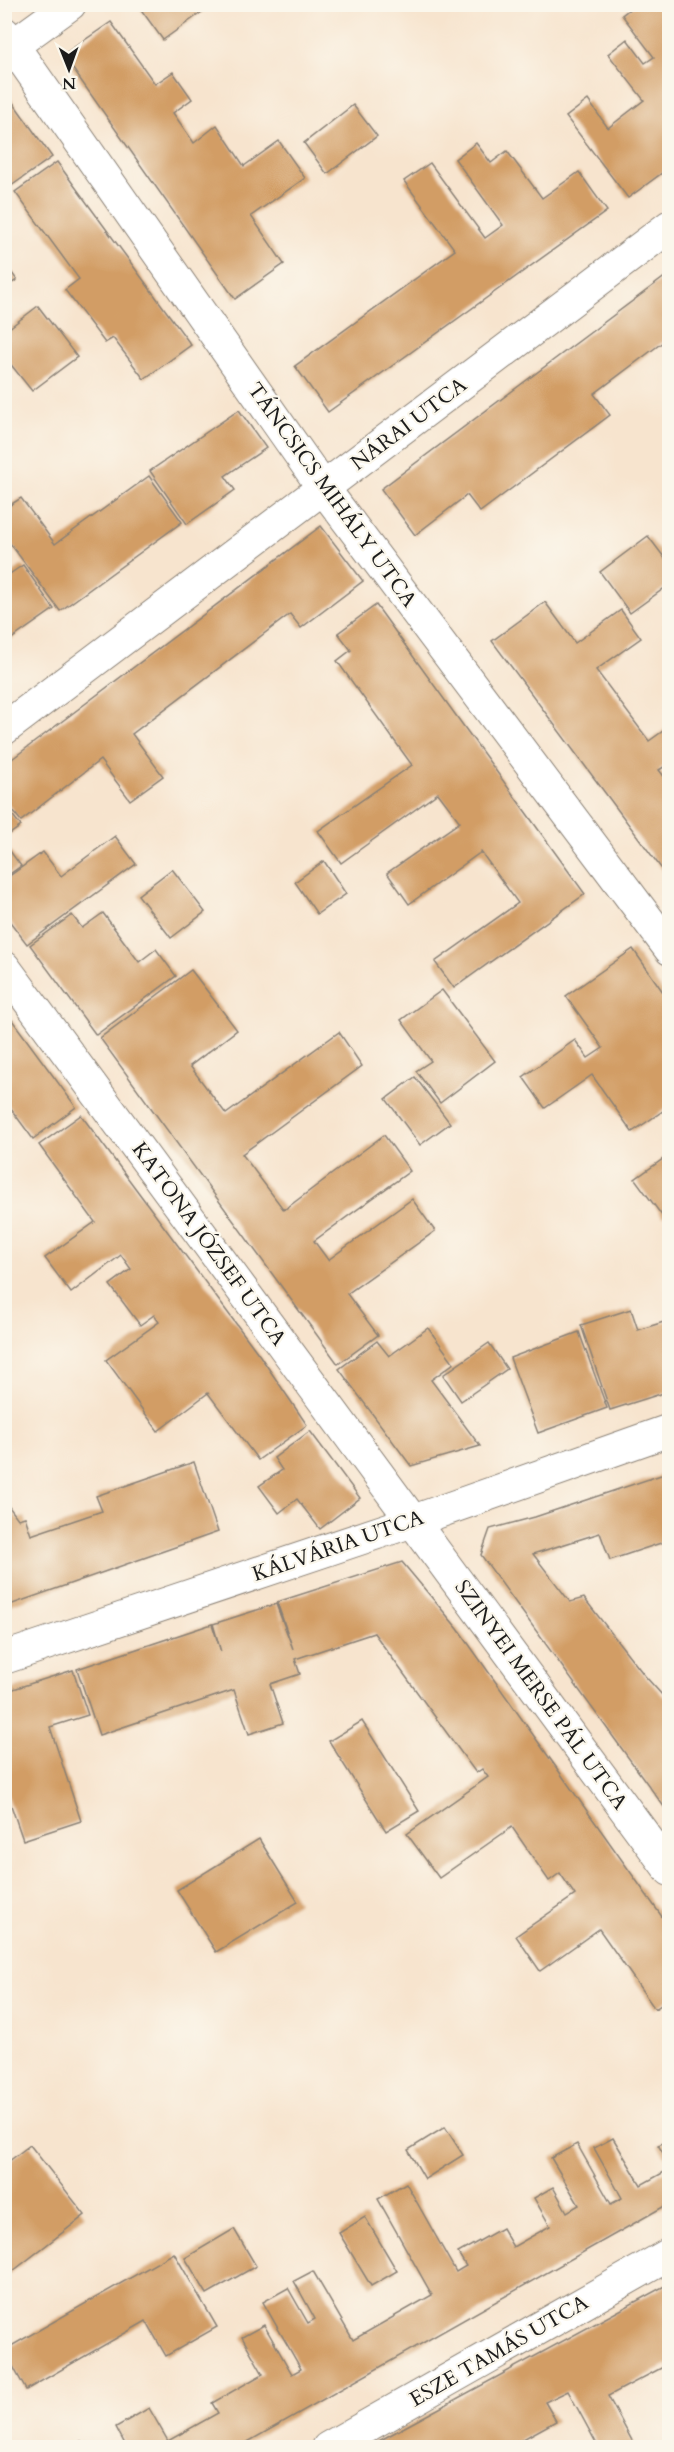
<svg xmlns="http://www.w3.org/2000/svg" width="674" height="2452" viewBox="0 0 674 2452" font-family="Cardo,serif">
<style>
.building{fill:#d29d65}
.lines{fill:none;stroke-linecap:round;stroke-linejoin:round}
.street-casing{stroke:#8a8075;stroke-width:34}
.street{stroke:#fff;stroke-width:32}
.labels{text-anchor:middle;dominant-baseline:central;stroke-width:4.5;stroke-linejoin:round;paint-order:stroke}
.street-label{font-size:21px;fill:#1c1c1c;stroke:#fbf7ec}
</style>
<rect width="100%" height="100%" fill="#fbf7ec"/>
<filter id="ink" filterUnits="userSpaceOnUse"><feTurbulence type="fractalNoise" baseFrequency=".0167" numOctaves="2"/><feDisplacementMap in="SourceGraphic" scale="12" xChannelSelector="R" yChannelSelector="G"/><feConvolveMatrix kernelMatrix="1 2 1 2 8 2 1 2 1" color-interpolation-filters="sRGB"/></filter>
<filter id="wash" filterUnits="userSpaceOnUse"><feTurbulence type="fractalNoise" baseFrequency=".008" numOctaves="4" result="noise"/><feDisplacementMap in="SourceGraphic" scale="24" xChannelSelector="R" yChannelSelector="G"/><feGaussianBlur stdDeviation="1.35" result="paint"/><feColorMatrix in="noise" values="0 0 0 0 0 0 0 0 0 0 0 0 0 0 0 0 0 1.4 0 .05"/><feComposite in="paint" operator="in"/></filter>
<g filter="url(#wash)">
<rect width="100%" height="100%" fill="#f7e4ce"/>
<g id="blocks">
<g class="building">
<path d="M137 4H213L163 40Z"/>
<path d="M636 4H665L670 11V167L628 198 566 117 588 100 608 128 644 100 608 54 627 39 645 63 654 57 622 15Z"/>
<path d="M111 22 155 84 173 72 192 99 173 113 194 143 217 125 244 166 279 141 305 178 251 216 284 264 235 299 63 55Z"/>
<path d="M4 90 52 157 11 186 4 177Z"/>
<path d="M353 105 377 136 327 174 304 143Z"/>
<path d="M476 143 491 163 507 151 542 198 579 172 607 211 328 412 295 366 455 250 404 181 430 163 485 238 503 225 455 159Z"/>
<path d="M57 162 191 345 144 379 113 338 105 343 65 290 79 279 15 192Z"/>
<path d="M4 262 17 280 4 288Z"/>
<path d="M670 273V352L663 342 594 394 610 415 480 512 467 495 415 535 381 489Z"/>
<path d="M38 306 77 357 32 391 4 356V332Z"/>
<path d="M239 410 266 448 225 476 235 490 187 524 150 471Z"/>
<path d="M149 476 182 522 60 611 4 535V509L21 498 55 544Z"/>
<path d="M321 526 363 581 301 628 290 614 132 734 163 776 130 800 100 760 21 821 4 800V765Z"/>
<path d="M648 536 670 565V584L630 613 600 572Z"/>
<path d="M23 565 54 609 4 644V578Z"/>
<path d="M545 602 575 643 621 610 641 638 596 670 649 741 670 726V763L659 770 670 784V880L492 641Z"/>
<path d="M376 605 585 894 454 988 435 962 518 903 481 852 409 904 387 873 460 822 438 793 341 863 318 831 412 765 337 661 351 650 338 633Z"/>
<path d="M4 804 21 826 4 838Z"/>
<path d="M115 836 136 864 27 944 4 914V880L43 852 61 876Z"/>
<path d="M4 843 21 866 4 878Z"/>
<path d="M324 861 346 894 317 914 295 882Z"/>
<path d="M172 869 205 912 171 938 138 895Z"/>
<path d="M103 913 139 962 156 949 176 976 96 1035 30 945 72 915 82 928Z"/>
<path d="M633 949 670 1002V1106L632 1132 592 1075 545 1108 523 1077 575 1040 588 1058 603 1048 566 996Z"/>
<path d="M191 970 237 1030 190 1066 226 1114 339 1032 362 1066 242 1154 284 1210 384 1135 410 1171 314 1241 328 1260 412 1199 435 1231 347 1294 378 1335 338 1364 100 1038Z"/>
<path d="M442 990 495 1061 440 1103 416 1071 431 1061 401 1020Z"/>
<path d="M12 1020 76 1107 33 1139 5 1101V1026Z"/>
<path d="M415 1077 450 1123 420 1145 386 1099Z"/>
<path d="M81 1115 260 1356 307 1425 258 1460 208 1393 158 1431 106 1360 159 1322 154 1315 140 1325 110 1285 131 1269 121 1255 71 1293 45 1258 95 1222 39 1145Z"/>
<path d="M670 1154V1212L663 1217 635 1179Z"/>
<path d="M631 1309 638 1330 670 1320V1391L610 1410 581 1325Z"/>
<path d="M428 1328 454 1363 431 1380 480 1446 411 1466 339 1369 377 1341 389 1356Z"/>
<path d="M579 1332 607 1408 538 1433 510 1358Z"/>
<path d="M489 1343 507 1369 461 1401 443 1375Z"/>
<path d="M310 1431 360 1498 320 1529 297 1499 279 1513 259 1486 282 1470 274 1458Z"/>
<path d="M194 1462 218 1532 4 1607V1500L18 1519 25 1517 31 1535 102 1511 96 1496Z"/>
<path d="M670 1472V1540L610 1560 600 1533 533 1554 570 1602 584 1598 645 1676 664 1697 670 1694V1815L481 1555 490 1529 535 1517Z"/>
<path d="M402 1562 458 1629 670 1928V1999L655 2009 599 1929 540 1971 516 1936 575 1895 560 1873 549 1881 512 1827 439 1878 407 1834 488 1777 482 1769 476 1773 374 1633 295 1659 300 1674 270 1684 283 1723 249 1734 234 1690 99 1735 77 1669 212 1624 221 1652 213 1624 276 1604 293 1649 277 1602Z"/>
<path d="M73 1670 88 1715 50 1727 81 1821 23 1840 4 1785V1692Z"/>
<path d="M362 1721 419 1811 386 1831 329 1741Z"/>
<path d="M259 1839 298 1902 216 1952 177 1890Z"/>
<path d="M445 2127 463 2155 425 2179 408 2150Z"/>
<path d="M613 2138 641 2185 666 2171 670 2177V2203L237 2448H127L116 2427 149 2408 168 2441 218 2413 212 2403 263 2374 242 2337 264 2325 292 2374 301 2369 263 2302 288 2288 308 2323 315 2319 294 2281 313 2271 353 2340 432 2295 378 2199 406 2183 456 2272 466 2266 458 2253 502 2228 513 2247 550 2226 534 2198 553 2187 567 2212 579 2205 551 2158 577 2144 611 2204 622 2198 594 2148Z"/>
<path d="M670 2140V2164L658 2145Z"/>
<path d="M30 2145 85 2215 4 2278V2165Z"/>
<path d="M365 2217 397 2271 371 2286 339 2233Z"/>
<path d="M234 2229 256 2266 207 2294 185 2258Z"/>
<path d="M174 2253 217 2327 166 2356 146 2321 26 2390 4 2350Z"/>
<path d="M670 2283V2370L667 2365 608 2396 636 2448H599L568 2391 545 2402 556 2421 507 2448H366Z"/>
<path d="M81 2441 85 2448H69Z"/>
</g>
</g>
</g>
<g filter="url(#ink)">
<use href="#blocks" fill-opacity="0" stroke="#8a8075" stroke-width="1.5"/>
<g class="lines">
<defs>
<g id="street">
<path d="M4 33 324 489 670 949"/>
<path d="M4 52 70 4"/>
<path d="M4 729 670 226"/>
<path d="M4 967 670 1870"/>
<path d="M4 1658 413 1521 670 1430"/>
<path d="M328 2448 670 2254"/>
</g>
</defs>
<use href="#street" class="street-casing"/>
<use href="#street" class="street"/>
</g>
</g>
<g class="labels">
<g class="street-label">
<text transform="translate(409 424) rotate(-37)">NÁRAI UTCA</text>
<text transform="translate(332 495) rotate(54)">TÁNCSICS MIHÁLY UTCA</text>
<text transform="translate(209 1244) rotate(54)">KATONA JÓZSEF UTCA</text>
<text transform="translate(338 1546) rotate(-19)">KÁLVÁRIA UTCA</text>
<text transform="translate(541 1695) rotate(54)">SZINYEI MERSE PÁL UTCA</text>
<text transform="translate(499 2351) rotate(-30)">ESZE TAMÁS UTCA</text>
</g>
</g>
<rect width="674" height="2452" fill="none" stroke="#fbf7ec" stroke-width="24"/>
<g transform="translate(69 69) rotate(179)" stroke="#fbf7ec" stroke-width="4.5" paint-order="stroke">
<path d="M0-4.5L10 22L0 15L-10 22Z" fill="#1c1c1c"/>
<text y="-9" font-size="16" font-weight="bold" text-anchor="middle" fill="#1c1c1c">N</text>
</g>
</svg>
